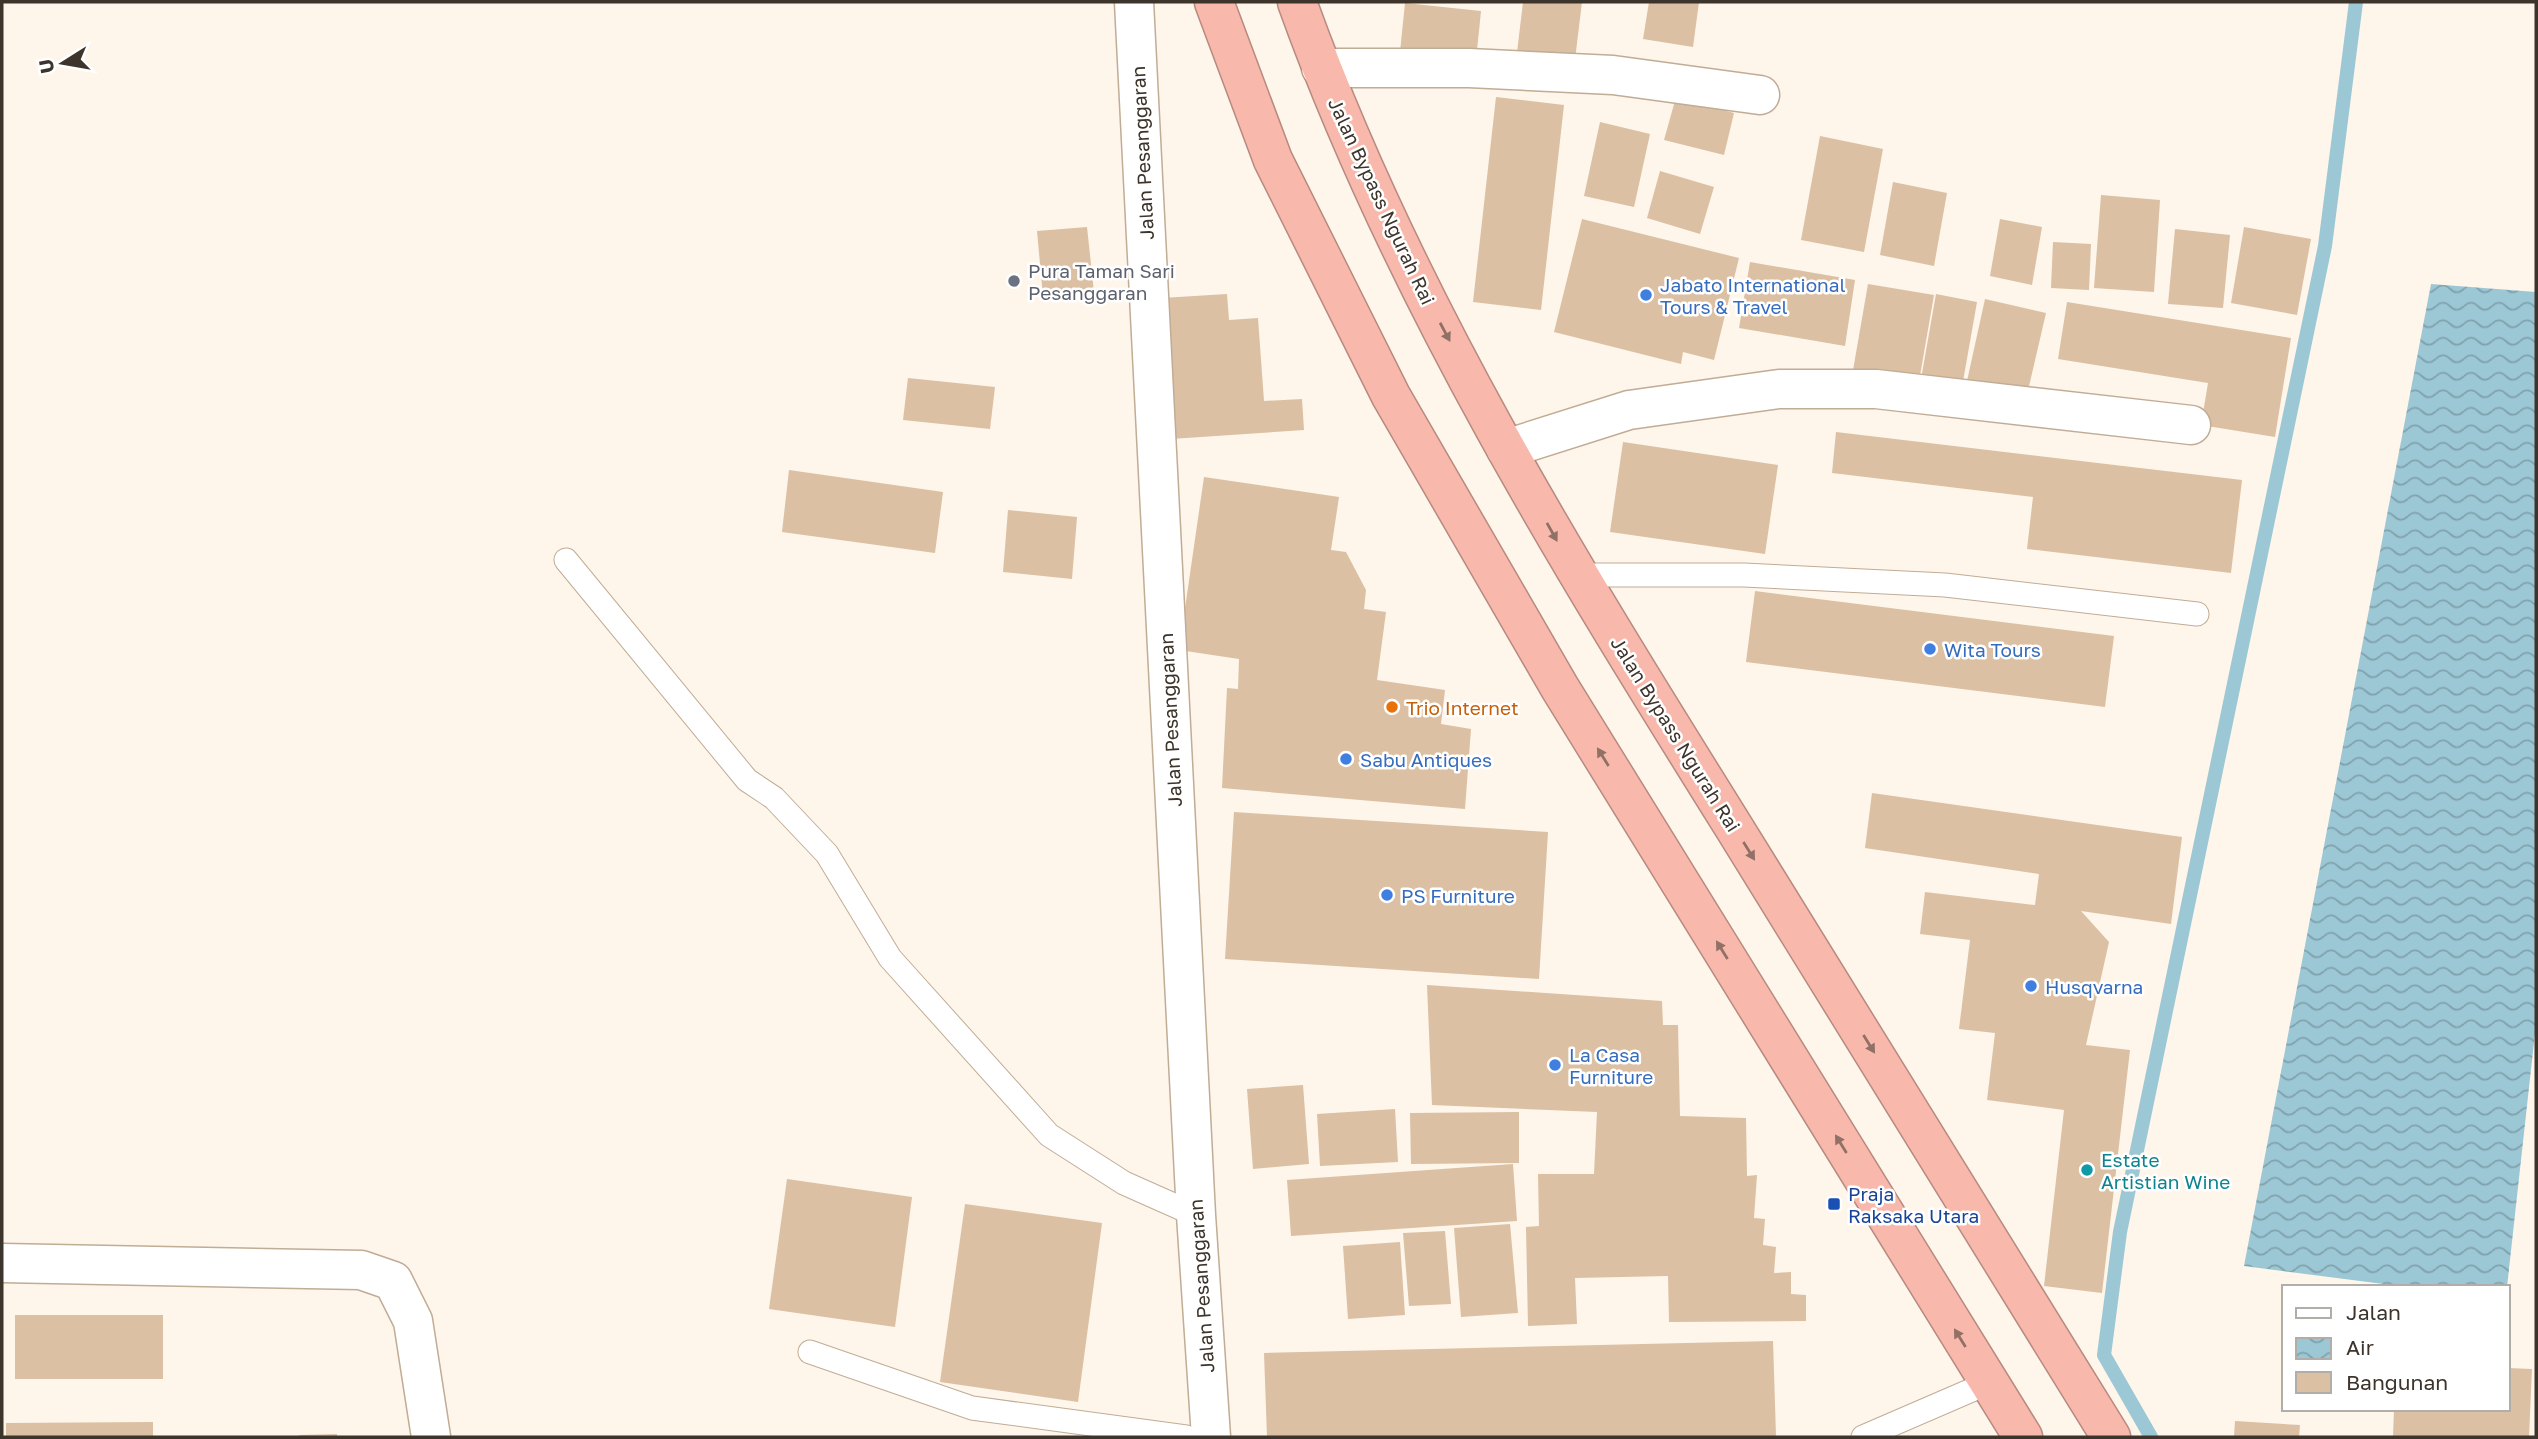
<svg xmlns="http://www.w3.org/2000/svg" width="2538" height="1439" viewBox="0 0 2538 1439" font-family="'Golos Text',sans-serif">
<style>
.water{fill:url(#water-waves)}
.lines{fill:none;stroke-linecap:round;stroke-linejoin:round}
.stream{stroke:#9cc7d5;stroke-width:14}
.building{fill:#dbc0a3}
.lane-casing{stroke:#c1ac95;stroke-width:25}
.street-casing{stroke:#c1ac95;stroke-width:41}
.highway-casing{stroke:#b78a7f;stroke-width:41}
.lane{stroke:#fff;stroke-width:23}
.street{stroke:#fff;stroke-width:38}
.highway{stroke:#f8b9ac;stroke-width:38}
.oneway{fill:#917065}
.worship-dot{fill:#6b7280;stroke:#fff;stroke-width:2.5}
.shop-dot{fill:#3f7fe0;stroke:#fff;stroke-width:2.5}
.food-dot{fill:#e8710a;stroke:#fff;stroke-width:2.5}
.culture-dot{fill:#0f9aa8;stroke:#fff;stroke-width:2.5}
.transit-dot{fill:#1a4fb4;stroke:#fff;stroke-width:2.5}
.labels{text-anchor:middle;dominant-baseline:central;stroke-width:5;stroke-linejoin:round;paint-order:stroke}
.street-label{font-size:19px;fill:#3d342b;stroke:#fff}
.worship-label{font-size:19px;fill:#5b616d;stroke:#fff;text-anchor:start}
.shop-label{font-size:19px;fill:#366cbe;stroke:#fff;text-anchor:start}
.food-label{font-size:19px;fill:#c56008;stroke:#fff;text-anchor:start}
.culture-label{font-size:19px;fill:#0d838f;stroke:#fff;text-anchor:start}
.transit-label{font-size:19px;fill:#164399;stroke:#fff;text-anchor:start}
</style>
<defs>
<pattern id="water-waves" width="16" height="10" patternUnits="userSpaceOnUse" patternTransform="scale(1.75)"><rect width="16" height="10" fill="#9cc7d5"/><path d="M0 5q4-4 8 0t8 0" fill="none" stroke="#80a2ad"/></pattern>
</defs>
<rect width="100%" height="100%" fill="#fef5eb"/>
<path class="water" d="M2431 284 2536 292V1024L2507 1287H2407L2244 1266Z"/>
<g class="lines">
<path class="stream" d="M2151 1437 2104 1355 2120 1232 2325 246 2356 2"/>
</g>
<g class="building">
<path d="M1523 2H1582L1574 68 1516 61Z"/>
<path d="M1649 2H1699L1693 47 1643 39Z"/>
<path d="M1405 3 1481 11 1476 60 1400 52Z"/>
<path d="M1496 97 1564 105 1541 310 1473 302Z"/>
<path d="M1676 97 1734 113 1724 155 1664 140Z"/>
<path d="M1600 122 1650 134 1634 207 1584 196Z"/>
<path d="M1820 136 1883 149 1864 252 1801 240Z"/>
<path d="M1660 171 1714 187 1700 234 1647 218Z"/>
<path d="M1893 182 1947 193 1934 266 1880 255Z"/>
<path d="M2101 195 2160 200 2154 292 2094 288Z"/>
<path d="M1582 219 1739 258 1714 360 1683 352 1681 364 1554 332Z"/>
<path d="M2000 219 2042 227 2032 285 1990 276Z"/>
<path d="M1087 227 1094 292 1043 296 1037 231Z"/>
<path d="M2244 227 2311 239 2297 315 2231 303Z"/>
<path d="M2175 229 2230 235 2223 308 2168 304Z"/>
<path d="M2053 242 2091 244 2089 290 2051 288Z"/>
<path d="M1750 262 1855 280 1845 346 1739 328Z"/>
<path d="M1868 284 1934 295 1918 387 1852 376Z"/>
<path d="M1227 294 1229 320 1258 318 1264 401 1302 399 1304 430 1171 439 1162 298Z"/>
<path d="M1936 294 1977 302 1962 387 1921 379Z"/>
<path d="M1985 299 2046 313 2027 395 1967 381Z"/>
<path d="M2067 302 2291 338 2275 437 2201 425 2208 383 2058 359Z"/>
<path d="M908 378 995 387 990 429 903 420Z"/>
<path d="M1836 432 2242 480 2231 573 2027 549 2033 497 1832 473Z"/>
<path d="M1623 442 1778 465 1765 554 1610 532Z"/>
<path d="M789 470 943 492 935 553 782 532Z"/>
<path d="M1204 477 1339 497 1331 550 1346 552 1366 590 1364 609 1386 612 1377 680 1445 690 1441 724 1471 729 1465 809 1222 788 1227 688 1238 689 1239 659 1179 650Z"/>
<path d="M1008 510 1077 517 1072 579 1003 572Z"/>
<path d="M1755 591 2114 636 2105 707 1746 662Z"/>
<path d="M1872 793 2182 837 2171 924 2081 911 2109 942 2086 1045 2130 1050 2102 1293 2044 1286 2064 1110 1987 1100 1995 1033 1959 1029 1970 940 1920 934 1925 892 2035 905 2039 874 1865 848Z"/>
<path d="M1234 812 1548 832 1539 979 1225 959Z"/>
<path d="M1427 985 1662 1001 1663 1025H1678L1680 1116 1746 1118 1747 1176 1757 1175 1754 1218 1765 1219 1763 1245 1776 1247 1774 1273 1791 1272V1294L1806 1295V1321L1669 1322 1668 1276 1575 1278 1577 1324 1528 1326 1526 1227 1539 1226 1538 1174H1594L1597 1112 1432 1105Z"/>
<path d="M1303 1085 1309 1164 1253 1169 1247 1089Z"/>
<path d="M1395 1109 1398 1162 1320 1166 1317 1114Z"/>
<path d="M1519 1112V1163L1411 1164 1410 1113Z"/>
<path d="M1513 1164 1517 1221 1291 1236 1287 1180Z"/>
<path d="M787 1179 912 1197 895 1327 769 1309Z"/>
<path d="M965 1204 1102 1223 1078 1402 940 1382Z"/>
<path d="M1510 1224 1518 1313 1461 1317 1454 1228Z"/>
<path d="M1445 1231 1451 1304 1409 1306 1403 1233Z"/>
<path d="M1400 1242 1405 1315 1348 1319 1343 1246Z"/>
<rect x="15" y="1315" width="148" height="64"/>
<path d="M1773 1341 1776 1437H1267L1264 1353Z"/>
<path d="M2508 1368 2532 1369 2529 1437H2393L2394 1409H2508Z"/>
<path d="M2235 1421 2300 1425 2299 1437H2234Z"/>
<path d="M153 1422V1437H6V1423Z"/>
<path d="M337 1434V1437H299V1435Z"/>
</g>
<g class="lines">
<defs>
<g id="lane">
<path d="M566 560 747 780 774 798 827 854 890 958 1049 1135 1124 1183 1196 1215"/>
<path d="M1576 575H1744L1945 585 2197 614"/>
<path d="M810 1352 972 1408 1186 1437"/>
<path d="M1863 1437 1988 1383"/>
</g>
<g id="street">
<path d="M1134 2 1196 1215 1211 1437"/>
<path d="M1321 68H1469L1613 75 1760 95"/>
<path d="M1506 449 1629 410 1779 389H1876L2191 425"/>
<path d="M2 1263 361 1270 393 1281 413 1321 431 1437"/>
</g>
<g id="highway">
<path d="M1214 2 1273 160 1391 396 1560 688 2023 1437"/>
<path d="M1297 2C1403 297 1570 565 1735 829 1861 1031 1986 1234 2111 1437"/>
</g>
</defs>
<use href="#lane" class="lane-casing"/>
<use href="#street" class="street-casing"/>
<use href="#highway" class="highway-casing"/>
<use href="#lane" class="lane"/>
<use href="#street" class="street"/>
<use href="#highway" class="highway"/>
</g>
<defs><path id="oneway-solid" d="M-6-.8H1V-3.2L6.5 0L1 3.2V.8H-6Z" transform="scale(1.75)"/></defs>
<g class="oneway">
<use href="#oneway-solid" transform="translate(1445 332) rotate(62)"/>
<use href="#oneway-solid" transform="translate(1552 532) rotate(61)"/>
<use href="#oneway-solid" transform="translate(1603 757) rotate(-122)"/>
<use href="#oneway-solid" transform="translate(1749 851) rotate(58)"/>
<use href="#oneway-solid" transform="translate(1722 950) rotate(-122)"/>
<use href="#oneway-solid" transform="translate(1869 1044) rotate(58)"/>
<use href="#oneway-solid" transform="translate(1841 1144) rotate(-122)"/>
<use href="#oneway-solid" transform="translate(1960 1338) rotate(-122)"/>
</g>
<circle class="worship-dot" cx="1014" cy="281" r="7"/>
<g class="shop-dot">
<circle cx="1646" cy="295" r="7"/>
<circle cx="1930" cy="649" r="7"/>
<circle cx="1346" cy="759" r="7"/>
<circle cx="1387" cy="895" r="7"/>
<circle cx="2031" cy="986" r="7"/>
<circle cx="1555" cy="1065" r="7"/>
</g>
<circle class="food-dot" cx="1392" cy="707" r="7"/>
<circle class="culture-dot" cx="2087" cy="1170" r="7"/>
<rect class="transit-dot" x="1827" y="1197" width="14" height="14" rx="3.5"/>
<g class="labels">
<g class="street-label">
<text transform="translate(1142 153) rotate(-93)">Jalan Pesanggaran</text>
<text transform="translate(1382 201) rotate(65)">Jalan Bypass Ngurah Rai</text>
<text transform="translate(1170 720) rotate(-93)">Jalan Pesanggaran</text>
<text transform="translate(1676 734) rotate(58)">Jalan Bypass Ngurah Rai</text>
<text transform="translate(1201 1286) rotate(-94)">Jalan Pesanggaran</text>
</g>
<g class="worship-label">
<text x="1028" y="270">Pura Taman Sari<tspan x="1028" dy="22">Pesanggaran</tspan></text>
</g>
<g class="shop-label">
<text x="1660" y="284">Jabato International<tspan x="1660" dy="22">Tours &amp; Travel</tspan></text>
<text x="1944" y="649">Wita Tours</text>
<text x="1360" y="759">Sabu Antiques</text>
<text x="1401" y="895">PS Furniture</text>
<text x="2045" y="986">Husqvarna</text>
<text x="1569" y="1054">La Casa<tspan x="1569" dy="22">Furniture</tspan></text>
</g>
<g class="food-label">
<text x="1406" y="707">Trio Internet</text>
</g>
<g class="culture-label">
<text x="2101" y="1159">Estate<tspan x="2101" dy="22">Artistian Wine</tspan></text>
</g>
<g class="transit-label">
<text x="1848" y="1193">Praja<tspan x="1848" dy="22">Raksaka Utara</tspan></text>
</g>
</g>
<rect width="2538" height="1439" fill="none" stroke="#3d342b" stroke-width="7"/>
<rect x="2282" y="1285" width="228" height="126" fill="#ffffff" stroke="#b1aeaa" stroke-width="2"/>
<rect x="2296" y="1308" width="35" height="10" fill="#ffffff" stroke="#b1aeaa" stroke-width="2"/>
<text x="2346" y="1320" font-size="21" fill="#3d342b">Jalan</text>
<rect x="2296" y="1338" width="35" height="21" fill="url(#water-waves)" stroke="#b1aeaa" stroke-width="2"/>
<text x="2346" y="1355" font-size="21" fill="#3d342b">Air</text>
<rect x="2296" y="1372" width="35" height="21" fill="#dbc0a3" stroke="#b1aeaa" stroke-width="2"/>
<text x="2346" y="1390" font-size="21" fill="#3d342b">Bangunan</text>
<g transform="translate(63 63) rotate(259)" stroke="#ffffff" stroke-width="5" paint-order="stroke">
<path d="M0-5L12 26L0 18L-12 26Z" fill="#3d342b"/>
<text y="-10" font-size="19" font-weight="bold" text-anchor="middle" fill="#3d342b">U</text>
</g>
</svg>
